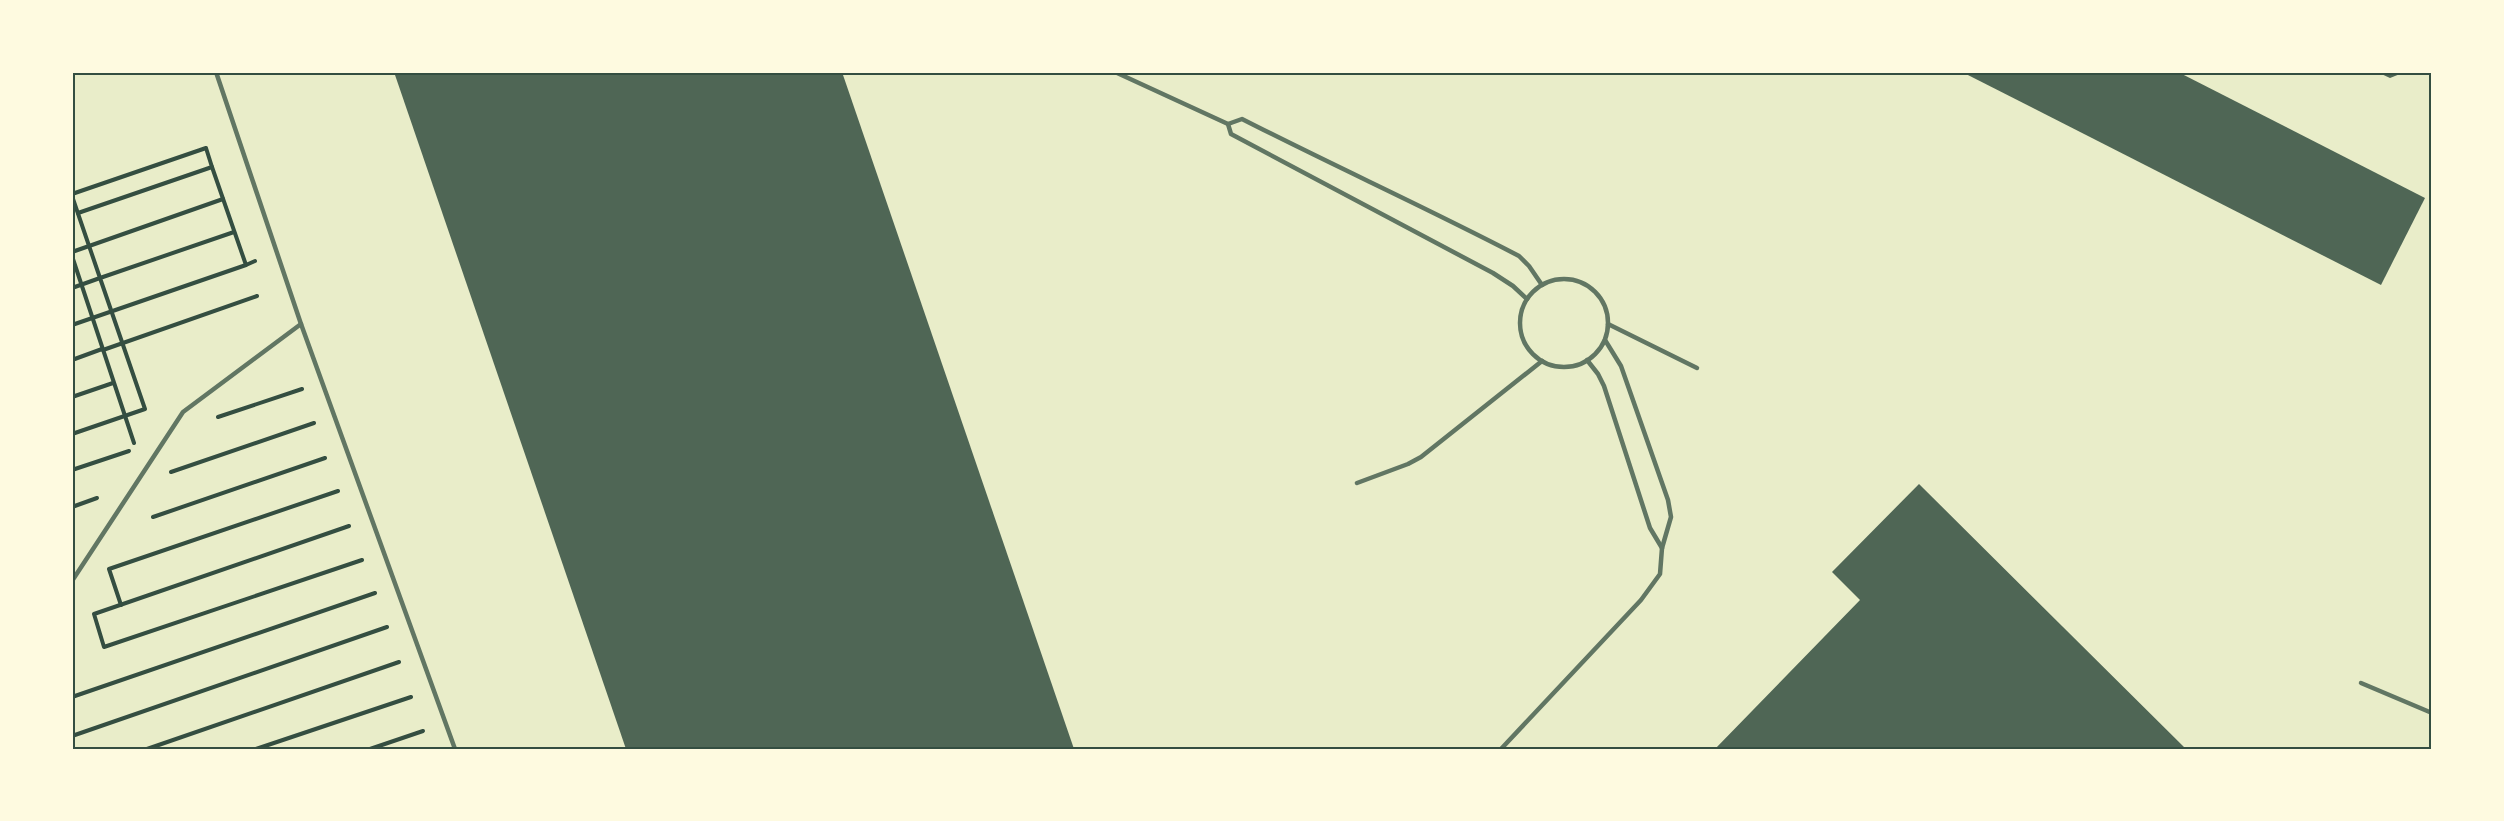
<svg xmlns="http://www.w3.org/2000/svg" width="2504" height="821" viewBox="0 0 2504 821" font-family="'Titillium Web',sans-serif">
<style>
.building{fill:#4f6655}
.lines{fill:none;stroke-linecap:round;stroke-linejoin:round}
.path{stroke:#344e41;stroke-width:4}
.service{stroke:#617663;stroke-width:4.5}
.neatline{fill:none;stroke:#344e41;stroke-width:2}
</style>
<rect width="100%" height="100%" fill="#e9edc9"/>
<g class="building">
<path d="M394 72H842L1074 749H626Z"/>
<path d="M1962 72H2178L2425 198 2381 285Z"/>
<path d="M2377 72H2405L2390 78Z"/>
<path d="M1919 484 2186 749H1715L1860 600 1832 572Z"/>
</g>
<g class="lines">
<g class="path">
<path d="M212 167 246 265 255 261"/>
<path d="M72 194 206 148 212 167 78 213"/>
<path d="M72 196 100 278 72 288"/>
<path d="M72 252 223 199"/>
<path d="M72 256 134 443"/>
<path d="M72 325 246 265"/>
<path d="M103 350 257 296"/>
<path d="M72 360 102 349"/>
<path d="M72 397 113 383"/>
<path d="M218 417 302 389"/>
<path d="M72 434 145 409 100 278 234 232"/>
<path d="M72 470 129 451"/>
<path d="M171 472 314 423"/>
<path d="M72 507 97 498"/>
<path d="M153 517 325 458"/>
<path d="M349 526 94 614 104 647 362 560"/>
<path d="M121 605 109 569 338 491"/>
<path d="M72 697 375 593"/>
<path d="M72 736 387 627"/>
<path d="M147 749 399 662"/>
<path d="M256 749 411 697"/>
<path d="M370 749 423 731"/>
</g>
<g class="service">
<path d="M216 72 301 324 455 749"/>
<path d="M1115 72 1228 124 1231 134 1493 273 1513 286 1527 299"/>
<path d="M1228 124 1242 119C1334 166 1427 208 1519 256L1529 266 1542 285"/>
<circle cx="1564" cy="323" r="44"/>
<path d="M1608 324 1697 368"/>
<path d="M1587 360 1598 374 1604 386 1650 528 1662 548"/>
<path d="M1357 483 1408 464 1421 457 1542 361"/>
<path d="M72 581 183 412 301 324"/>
<path d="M2361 683 2432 713"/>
<path d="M1501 749 1641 600 1660 574 1662 548 1671 517 1668 500 1621 366 1605 340"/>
</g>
</g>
<rect width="2504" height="821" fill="none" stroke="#fefae0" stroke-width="147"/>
<rect x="74" y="74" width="2356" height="674" class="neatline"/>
</svg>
